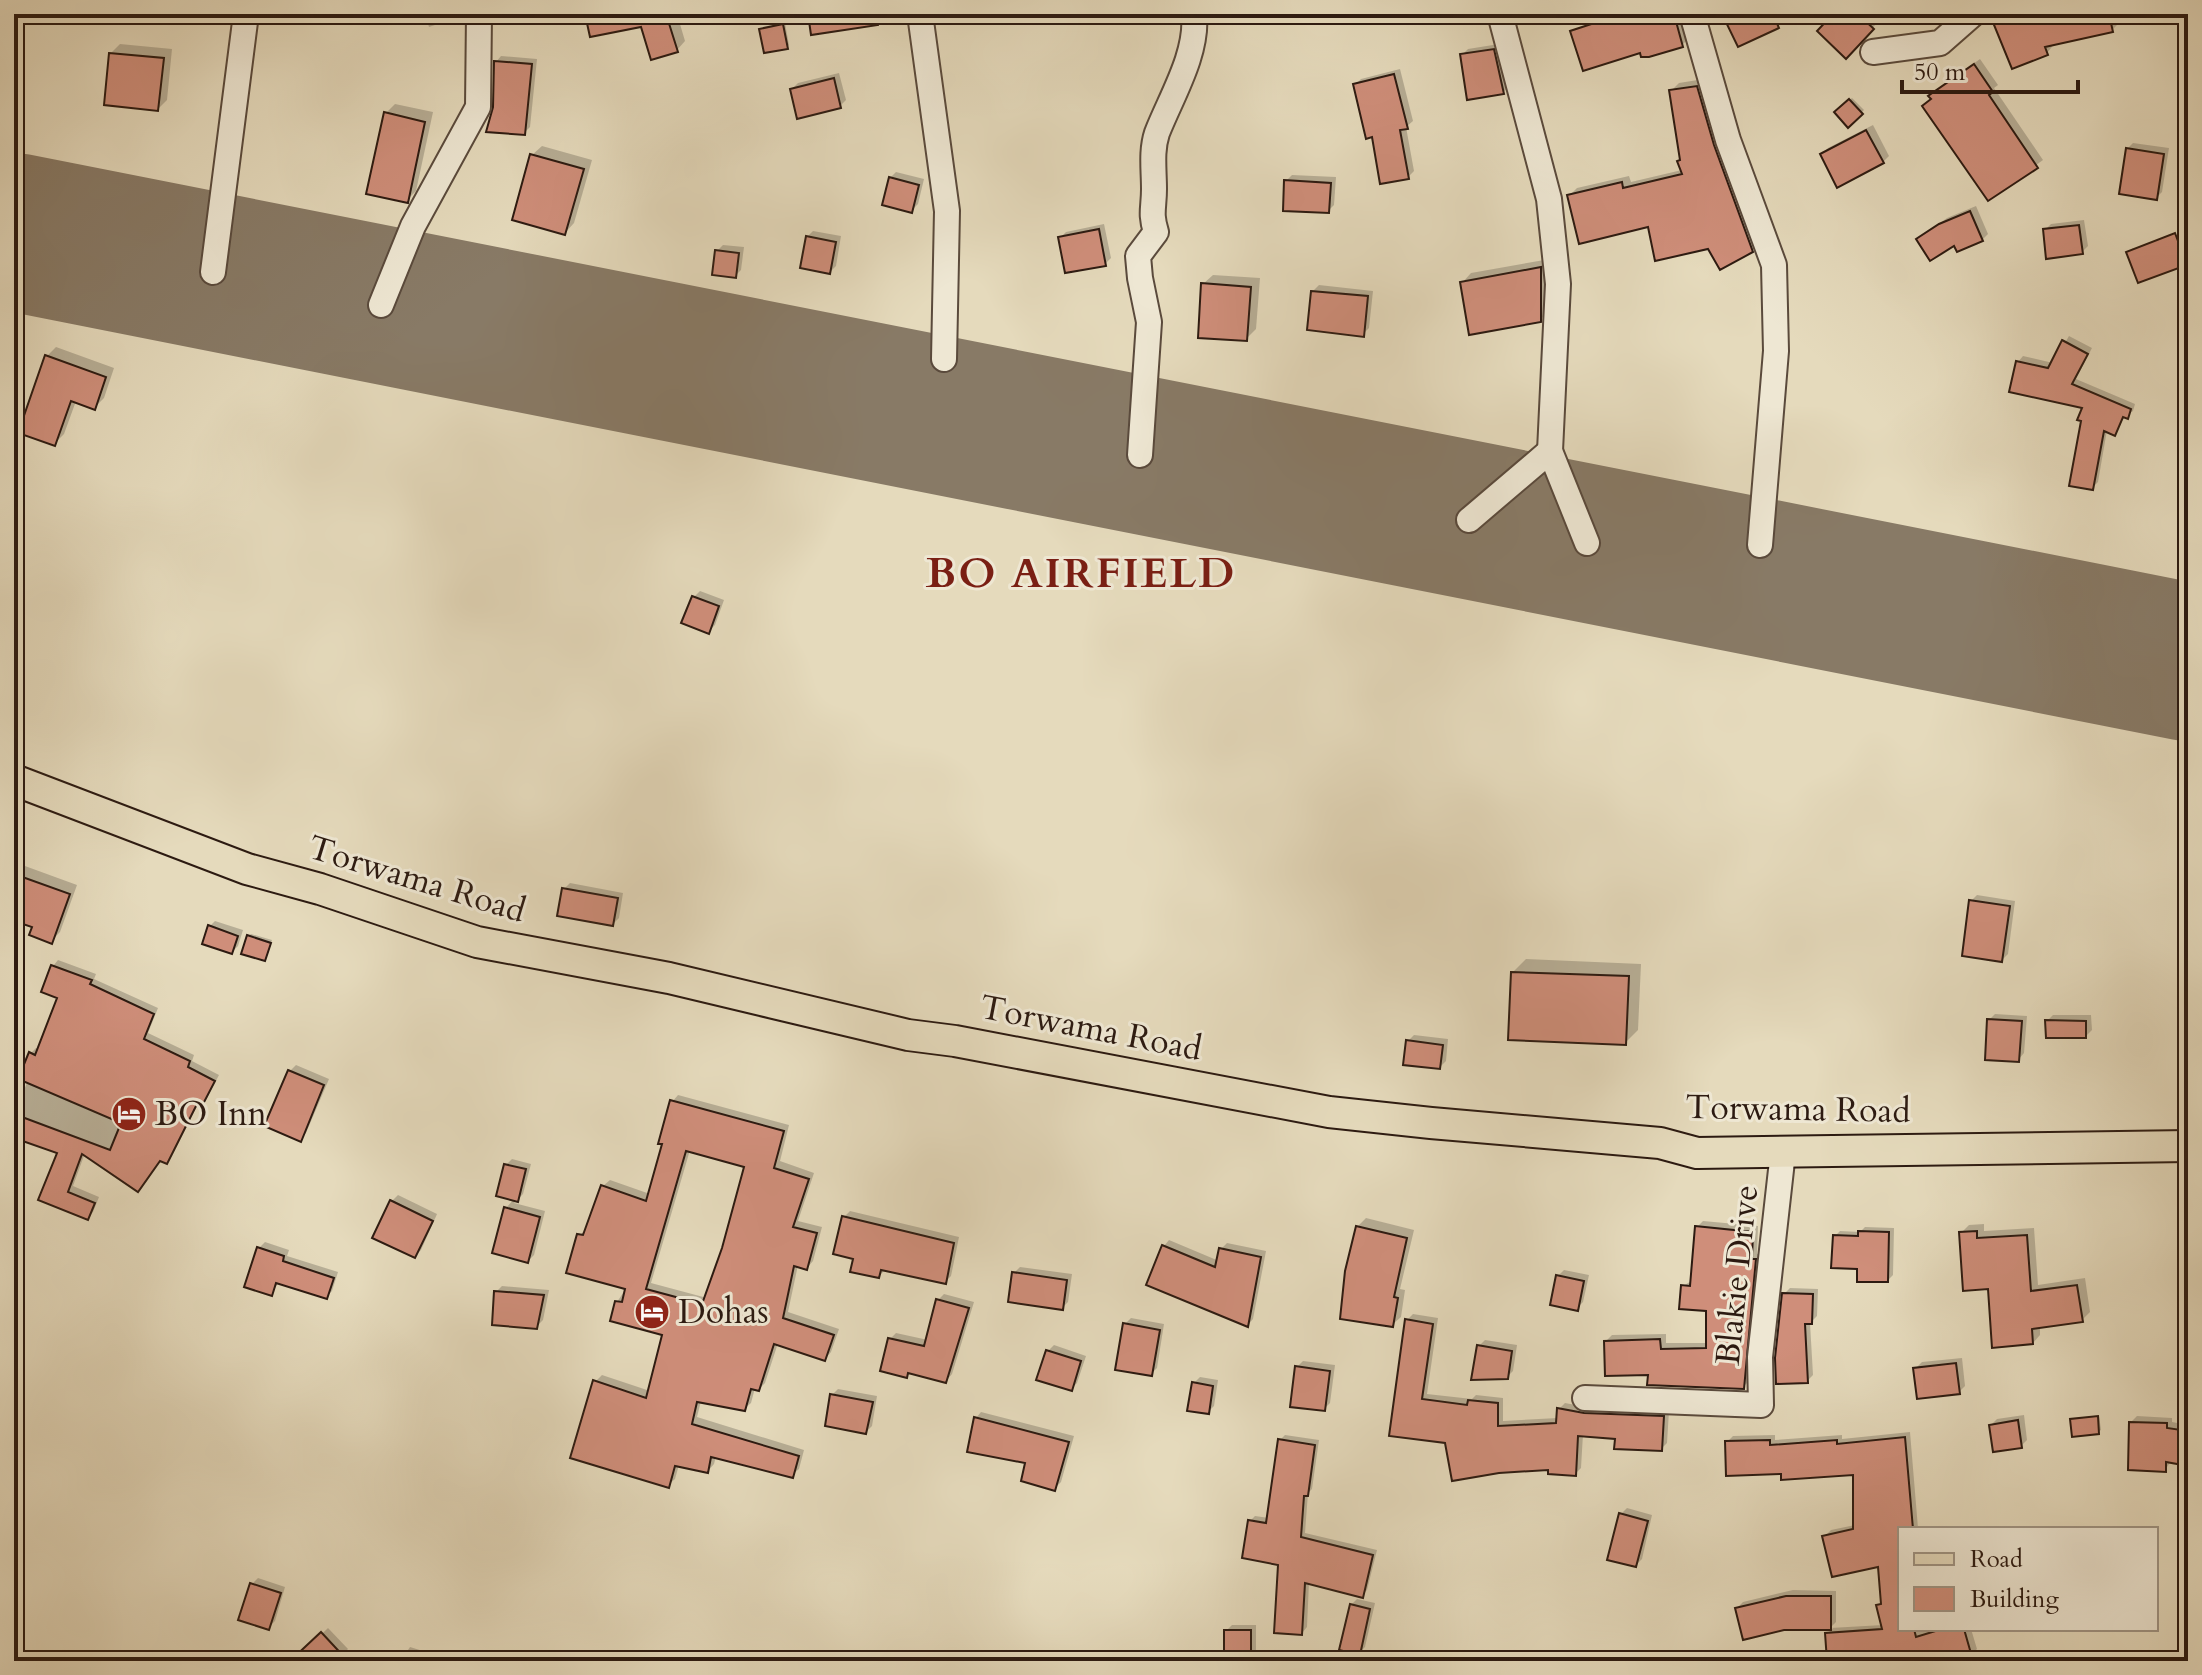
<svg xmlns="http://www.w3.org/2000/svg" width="2202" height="1675" viewBox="0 0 2202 1675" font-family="Cardo,serif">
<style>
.shadow{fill:#0003;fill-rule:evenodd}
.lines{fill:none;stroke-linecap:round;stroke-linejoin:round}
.runway{stroke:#887a66;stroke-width:158}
.building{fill:#cf8e7a;stroke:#2c1a11;stroke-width:2;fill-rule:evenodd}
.minor-casing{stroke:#5a4a3c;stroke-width:28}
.major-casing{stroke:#2c1a11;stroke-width:34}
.minor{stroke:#eee7d3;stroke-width:24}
.major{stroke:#e5dabc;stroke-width:30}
.labels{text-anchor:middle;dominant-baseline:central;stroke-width:6;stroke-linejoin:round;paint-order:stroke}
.street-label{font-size:34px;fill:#2c1a11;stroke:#eee7d3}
.poi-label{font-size:34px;fill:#2c1a11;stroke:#eee7d3;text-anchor:start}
.district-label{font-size:42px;font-weight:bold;letter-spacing:2px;fill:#7a1f14;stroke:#eee7d3}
</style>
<rect width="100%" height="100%" fill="#e5dabc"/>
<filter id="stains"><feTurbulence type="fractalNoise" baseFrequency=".0025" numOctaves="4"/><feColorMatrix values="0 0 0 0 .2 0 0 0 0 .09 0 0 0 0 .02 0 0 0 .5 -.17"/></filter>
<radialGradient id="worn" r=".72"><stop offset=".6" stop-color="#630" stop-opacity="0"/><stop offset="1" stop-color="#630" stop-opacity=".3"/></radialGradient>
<g class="shadow">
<path d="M425 14H456L450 20 429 27Z"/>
<path d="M587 14H677L685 41 677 50 642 25Z"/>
<path d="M1632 14H1681L1688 39 1682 45 1641 50 1572 32 1576 28V31Z"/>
<path d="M1725 14H1781L1784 20 1778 26 1739 44Z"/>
<path d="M1827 14H1870L1878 22 1846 56Z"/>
<path d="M2000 14H2118L2120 22 2112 30 2055 43 2047 53 2013 67 1994 20Z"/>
<path d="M2170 14H2188V17L2172 22Z"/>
<path d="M785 23 789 45 787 47 761 29Z"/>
<path d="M120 44 172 49 167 100 158 109 111 53Z"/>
<path d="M1499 44 1509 87 1503 92 1462 55 1468 49Z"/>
<path d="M501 56 537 59 530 127 524 133 495 107 496 62Z"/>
<path d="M1980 59 1998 85 1994 88 2043 160 1989 199 1933 99 1937 90Z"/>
<path d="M1400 69 1413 121 1406 127 1414 171 1408 177 1374 135 1355 85 1361 79Z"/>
<path d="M839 73 846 100 840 106 792 89 798 83Z"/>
<path d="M1704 79 1760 243 1752 251 1709 246 1569 196 1577 188 1629 176 1631 182 1682 170 1671 91 1679 83Z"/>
<path d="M1852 98 1864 110 1848 125 1837 112Z"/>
<path d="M395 104 433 112 416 191 407 200 386 113Z"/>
<path d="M1873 125 1889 156 1883 162 1822 154 1828 148Z"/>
<path d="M2133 143 2169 148 2162 192 2156 198 2127 149Z"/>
<path d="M542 146 592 160 574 223 565 233 532 155Z"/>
<path d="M896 172 924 179 918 204 912 210 890 178Z"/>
<path d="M1292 175 1336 177 1334 205 1328 211 1286 181Z"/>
<path d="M1976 206 1988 234 1982 240 1955 243 1918 239 1947 218Z"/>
<path d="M2084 220 2088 246 2082 252 2045 230 2051 224Z"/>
<path d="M1104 224 1111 258 1105 264 1060 238 1066 232Z"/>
<path d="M813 231 841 236 836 266 830 272 807 237Z"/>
<path d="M2183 233 2188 247 2186 263 2129 252 2133 248V251Z"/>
<path d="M723 245 744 247 741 270 735 276 717 251Z"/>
<path d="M1550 259V310L1540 320 1462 283 1471 273Z"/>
<path d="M1213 275 1260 278 1256 329 1247 338 1203 284Z"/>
<path d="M1319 285 1373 291 1369 328 1363 334 1313 291Z"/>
<path d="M2069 336 2092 348 2076 379 2135 404 2133 411 2125 416 2115 434 2107 430 2098 482 2092 488 2085 407 2018 362 2023 356 2053 363Z"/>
<path d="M56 347 114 368 104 398 95 407 76 401 64 434 54 444 47 356Z"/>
<path d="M700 591 724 600 715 625 709 631 684 622 694 597Z"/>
<path d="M14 862 77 885 60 932 51 941 34 926 14 919Z"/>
<path d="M570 883 623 893 619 918 613 924 564 889Z"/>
<path d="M1977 895 2015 901 2008 954 2002 960 1971 901Z"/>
<path d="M215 921 243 930 238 946 232 952 209 927Z"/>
<path d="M251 934 272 940 265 959 248 936Z"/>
<path d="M1526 959 1641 964 1638 1030 1625 1043 1513 972Z"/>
<path d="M58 960 96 974 94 979 158 1008 148 1033 194 1055 192 1061 219 1075 207 1098 202 1104 199 1102 172 1156 166 1162 85 1153 73 1186 99 1197 93 1212 88 1218 41 1199 60 1152 14 1135V1116L28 1080 31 1053 36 1048 39 1049 60 997 53 966Z"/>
<path d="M1995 1014 2027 1016 2024 1053 2018 1060 1989 1020Z"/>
<path d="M2053 1015H2091L2092 1030 2086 1036 2047 1021Z"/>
<path d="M1414 1035 1448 1039 1446 1061 1440 1067 1408 1041Z"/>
<path d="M296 1065 329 1079 306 1133 300 1139 267 1125 290 1071Z"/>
<path d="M678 1095 789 1125 780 1161 814 1173 798 1221 822 1227 813 1261 807 1268 798 1265 788 1312 839 1329 831 1352 825 1359 778 1343 765 1383 759 1389 755 1388 751 1403 744 1409 701 1401 697 1417 804 1450 799 1469 792 1475 716 1456 714 1464 708 1471 679 1465 675 1479 668 1485 595 1382 602 1375 650 1391 664 1334 617 1302 627 1287 579 1235 588 1229 603 1186 610 1180 650 1194 664 1143 672 1102ZM690 1150 747 1165 724 1249 707 1298 651 1283Z"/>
<path d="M512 1159 531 1164 523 1194 514 1203 545 1211 534 1255 528 1261 506 1208 514 1199 506 1165Z"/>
<path d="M398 1195 437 1214 421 1250 415 1256 392 1201Z"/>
<path d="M850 1211 959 1237 951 1276 945 1282 885 1270 879 1276 844 1217Z"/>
<path d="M1366 1218 1414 1230 1400 1289 1405 1290 1401 1317 1392 1325 1357 1227Z"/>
<path d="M1703 1221 1758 1226 1757 1254H1761L1749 1381 1743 1387 1650 1373 1606 1341 1612 1335 1666 1334V1343H1708V1310L1683 1286 1693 1280 1697 1227Z"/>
<path d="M1984 1224V1231L2034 1228 2038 1285 2085 1278 2090 1312 2082 1320 2040 1326V1335L2033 1343 1990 1287 1961 1233 1969 1225Z"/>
<path d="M1865 1227 1894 1228 1893 1275 1888 1280 1835 1236 1840 1231 1860 1232Z"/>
<path d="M1169 1240 1219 1261 1221 1249 1227 1243 1266 1251 1253 1319 1248 1325 1164 1246Z"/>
<path d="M265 1242 289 1250 287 1256 338 1272 332 1291 326 1297 279 1282 271 1294 259 1248Z"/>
<path d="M1020 1267 1072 1274 1068 1302 1062 1308 1014 1273Z"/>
<path d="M1564 1270 1589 1275 1583 1302 1577 1308 1558 1276Z"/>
<path d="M502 1286 549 1290 543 1320 537 1326 496 1292Z"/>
<path d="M1790 1288 1818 1289 1817 1316 1810 1323 1813 1375 1807 1381 1784 1294Z"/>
<path d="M944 1294 974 1302 952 1374 946 1381 910 1372 906 1375 890 1339 896 1333 928 1340 938 1300Z"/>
<path d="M1413 1314 1438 1318 1427 1394 1472 1399 1476 1395 1503 1398V1421L1558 1418 1559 1409 1565 1403 1591 1408 1669 1411 1667 1443 1661 1449 1617 1437 1583 1434 1581 1468 1575 1474 1447 1441 1392 1434 1407 1320Z"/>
<path d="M1131 1318 1164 1324 1157 1368 1151 1374 1125 1324Z"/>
<path d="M1485 1340 1517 1345 1513 1371 1507 1377 1479 1346Z"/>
<path d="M1054 1345 1086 1356 1077 1383 1071 1389 1048 1351Z"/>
<path d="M1962 1358 1965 1386 1959 1392 1916 1368 1922 1362Z"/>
<path d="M1303 1361 1335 1365 1330 1403 1324 1409 1297 1367Z"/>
<path d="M1200 1377 1218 1380 1214 1406 1208 1412 1194 1383Z"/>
<path d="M838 1389 877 1396 872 1426 866 1432 832 1395Z"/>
<path d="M981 1412 1074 1436 1061 1482 1055 1488 1028 1462 976 1418Z"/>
<path d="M2024 1415 2027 1440 2021 1446 1991 1425 1997 1419Z"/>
<path d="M2099 1415 2101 1430 2098 1432 2072 1420Z"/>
<path d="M2137 1416 2172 1418V1422L2188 1425V1464L2171 1461 2165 1470 2131 1422Z"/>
<path d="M1910 1432 1918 1528 1900 1529V1629H1921L1922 1632 1932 1629H1971L1977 1649 1971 1655 1952 1661H1829L1827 1634 1833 1628H1784L1737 1608 1743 1602 1793 1590 1836 1591V1622L1830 1628 1883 1625 1879 1606 1883 1602 1880 1565 1825 1536 1831 1530 1855 1525V1473L1783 1472 1727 1442 1733 1436 1775 1435V1440L1842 1435V1439Z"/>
<path d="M1285 1435 1319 1440 1312 1489 1308 1493 1305 1533 1377 1550 1367 1590 1362 1595 1309 1582 1307 1627 1302 1633 1280 1563 1250 1521 1255 1516 1269 1518 1280 1440Z"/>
<path d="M1627 1508 1652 1515 1642 1559 1636 1565 1621 1514Z"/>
<path d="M258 1578 285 1587 275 1621 269 1627 252 1584Z"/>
<path d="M1357 1599 1375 1603 1365 1647 1359 1653 1351 1605Z"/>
<path d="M1232 1625H1256V1661H1226V1631Z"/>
<path d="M328 1628 348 1649 336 1661H294Z"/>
<path d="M410 1647 426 1652 423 1661H401Z"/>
<path d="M78 1651 91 1661H70Z"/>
</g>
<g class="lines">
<path class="runway" d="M14 232 2188 662"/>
</g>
<g class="building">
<path d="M585 14H666L678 52 651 60 641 27 590 37Z"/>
<path d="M808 14H877L878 25 811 35Z"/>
<path d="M1622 14H1674L1683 47 1649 57H1641L1640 53 1583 71 1570 31Z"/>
<path d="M1722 14H1773L1779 28 1738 47Z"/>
<path d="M1833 14H1858L1874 29 1846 59 1817 31Z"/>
<path d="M2005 14H2109L2113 32 2045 47 2048 55 2012 69 1992 20Z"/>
<path d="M783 24 788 49 764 53 759 29Z"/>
<path d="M1494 49 1504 94 1467 100 1460 54Z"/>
<path d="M109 53 164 58 158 111 104 105Z"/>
<path d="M494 61 532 64 525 135 486 132 493 107Z"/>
<path d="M1974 64 1993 92 1989 95 2038 168 1988 201 1922 106 1931 99 1928 96Z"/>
<path d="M1394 74 1408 129 1400 130 1409 179 1380 184 1372 137 1366 139 1353 84Z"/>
<path d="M834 78 841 108 797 119 790 89Z"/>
<path d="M1697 86 1714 145 1753 252 1720 270 1708 249 1655 261 1648 227 1579 244 1567 195 1622 182 1623 188 1682 174 1677 161 1680 160 1669 90Z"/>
<path d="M1849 99 1863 114 1848 128 1834 112Z"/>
<path d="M384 112 425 122 408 203 366 194Z"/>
<path d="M1866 130 1884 163 1837 188 1820 154Z"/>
<path d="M2126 148 2164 154 2157 200 2119 194Z"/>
<path d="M530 154 584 169 565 235 512 220Z"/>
<path d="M889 177 919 185 912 213 882 205Z"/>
<path d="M1284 180 1331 183 1329 213 1283 211Z"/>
<path d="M1970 211 1983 241 1957 252 1954 246 1930 261 1916 239 1939 224Z"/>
<path d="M2079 225 2083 254 2046 259 2043 229Z"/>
<path d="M1099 229 1106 266 1065 273 1058 237Z"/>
<path d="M2175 233 2187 265 2138 283 2126 252Z"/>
<path d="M806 236 836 242 830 274 800 268Z"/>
<path d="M715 250 739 253 736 278 712 275Z"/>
<path d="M1541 267V322L1469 335 1460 282Z"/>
<path d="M1201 283 1251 287 1247 341 1198 338Z"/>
<path d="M1311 291 1368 296 1364 337 1307 330Z"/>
<path d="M2062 340 2088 354 2072 384 2131 409 2128 419 2123 417 2115 436 2104 431 2093 490 2069 486 2081 421 2077 420 2082 408 2009 392 2016 361 2048 368Z"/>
<path d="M45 355 106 377 95 410 71 401 55 446 18 433Z"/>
<path d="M692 596 719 606 709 634 681 623Z"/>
<path d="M14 874 70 894 52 944 29 935 32 927 14 921Z"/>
<path d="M562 888 618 898 613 926 557 916Z"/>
<path d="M1969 900 2010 906 2002 962 1962 956Z"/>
<path d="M208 925 238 936 232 954 202 944Z"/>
<path d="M247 935 271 943 265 961 241 954Z"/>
<path d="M51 965 92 980 90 984 154 1014 144 1039 190 1061 188 1067 215 1081 202 1106 197 1104 167 1164 160 1161 138 1192 82 1154 68 1192 95 1203 88 1220 38 1200 57 1153 14 1138V1114L110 1150 121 1123 18 1079 29 1052 35 1055 57 998 41 992Z"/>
<path d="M1511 972 1629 976 1626 1045 1508 1040Z"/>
<path d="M1987 1019 2022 1021 2019 1062 1985 1060Z"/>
<path d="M2045 1020 2086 1021V1038H2046Z"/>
<path d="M1406 1040 1443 1045 1440 1069 1403 1065Z"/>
<path d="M288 1070 324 1085 301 1142 264 1126Z"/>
<path d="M670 1100 784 1131 774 1168 809 1179 793 1227 817 1233 807 1270 794 1266 783 1318 834 1335 825 1361 774 1344 759 1391 751 1389 745 1411 697 1402 692 1424 799 1456 793 1478 711 1457 708 1473 675 1466 669 1488 570 1458 593 1380 646 1398 662 1335 610 1321 615 1301 622 1302 625 1289 566 1273 577 1234 583 1235 601 1185 646 1201 662 1144H658ZM686 1151 744 1167 722 1248 702 1304 646 1289Z"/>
<path d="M504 1164 526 1169 518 1202 496 1196Z"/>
<path d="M390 1200 433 1221 415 1258 372 1238Z"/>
<path d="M504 1207 540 1217 528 1263 492 1253Z"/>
<path d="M842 1216 954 1243 946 1284 881 1270 879 1278 850 1272 853 1259 833 1254Z"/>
<path d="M1356 1226 1407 1238 1394 1297 1398 1298 1393 1327 1340 1319 1345 1271Z"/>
<path d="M1695 1226 1753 1232 1752 1259H1756L1744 1389 1647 1385 1648 1375 1605 1376 1604 1341 1660 1339 1661 1349 1706 1348V1311L1679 1309 1681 1285 1690 1286Z"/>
<path d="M1858 1231 1889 1232 1888 1282H1857V1269L1831 1268 1833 1235 1858 1236Z"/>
<path d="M1977 1231V1238L2027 1235 2031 1291 2077 1285 2083 1322 2032 1329 2033 1344 1992 1348 1988 1289 1963 1291 1959 1232Z"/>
<path d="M1162 1245 1215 1267 1219 1248 1261 1257 1248 1327 1146 1285Z"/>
<path d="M257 1247 284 1256 283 1261 334 1278 327 1299 276 1283 272 1296 244 1287Z"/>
<path d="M1012 1272 1067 1280 1063 1310 1008 1302Z"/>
<path d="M1556 1275 1584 1281 1578 1311 1550 1305Z"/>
<path d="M494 1291 544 1295 537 1329 492 1325Z"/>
<path d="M1782 1293 1813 1294 1812 1324H1805L1808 1383 1776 1384 1775 1358Z"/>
<path d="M936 1299 969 1308 946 1383 908 1373 907 1378 880 1371 888 1338 924 1346Z"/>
<path d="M1405 1319 1433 1324 1422 1399 1467 1405 1468 1400 1498 1403V1426L1556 1423 1557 1408 1584 1413 1664 1416 1662 1451 1614 1449 1615 1439 1578 1436 1576 1476 1548 1474V1470L1499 1473 1452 1481 1445 1443 1389 1436Z"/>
<path d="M1123 1323 1160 1330 1152 1376 1115 1370Z"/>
<path d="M1477 1345 1512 1351 1508 1379 1471 1380Z"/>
<path d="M1046 1350 1081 1361 1072 1391 1036 1380Z"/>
<path d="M1956 1363 1960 1394 1917 1399 1913 1368Z"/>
<path d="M1295 1366 1330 1371 1325 1411 1290 1407Z"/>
<path d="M1192 1382 1213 1386 1209 1414 1187 1411Z"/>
<path d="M830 1394 873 1402 866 1434 825 1426Z"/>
<path d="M2098 1416 2099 1434 2072 1437 2070 1419Z"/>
<path d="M974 1417 1069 1442 1055 1491 1021 1481 1025 1463 967 1452Z"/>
<path d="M2018 1420 2022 1448 1993 1452 1989 1425Z"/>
<path d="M2129 1422 2167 1423V1428L2188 1431V1466L2166 1462V1472L2128 1470Z"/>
<path d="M1905 1437 1913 1529H1900V1629H1914L1916 1637 1942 1629H1964L1972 1657 1959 1661H1827L1825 1633 1882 1629 1876 1605 1881 1604 1878 1567 1832 1577 1822 1536 1853 1529V1475L1781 1480V1474L1726 1476 1725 1441 1770 1440V1445L1837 1440V1444Z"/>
<path d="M1278 1439 1315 1445 1308 1496H1304L1301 1537 1373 1555 1363 1598 1305 1583 1302 1635 1274 1633 1278 1565 1242 1558 1248 1520 1266 1523Z"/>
<path d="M1619 1513 1648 1521 1636 1567 1607 1560Z"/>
<path d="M250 1583 281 1593 269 1630 238 1620Z"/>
<path d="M1786 1596H1831V1630H1784L1743 1640 1735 1608Z"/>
<path d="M1350 1604 1370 1609 1360 1655 1339 1650Z"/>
<rect x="1224" y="1630" width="27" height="31"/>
<path d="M321 1632 348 1661H290Z"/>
</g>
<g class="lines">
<defs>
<g id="minor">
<path d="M920 14 947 211 944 359"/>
<path d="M1500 14 1549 199 1558 284 1550 451"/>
<path d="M1692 14 1728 140 1774 265 1776 351 1760 545"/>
<path d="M1873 52 1940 43 1973 14"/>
<path d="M213 272 246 14"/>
<path d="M381 305 413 226 478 107 479 14"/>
<path d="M1140 455 1149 322 1140 278 1138 256 1156 232C1150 213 1154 208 1154 189 1154 170 1151 151 1157 133 1171 97 1198 54 1194 14"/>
<path d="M1469 520 1550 451 1587 543"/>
<path d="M1585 1398 1761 1405 1760 1357 1783 1152"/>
</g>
<path id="major" d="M14 780 247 869 320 889 477 942 669 978 908 1035 955 1041 1329 1112 1431 1123 1660 1143 1697 1153 2188 1146"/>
</defs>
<use href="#minor" class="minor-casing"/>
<use href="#major" class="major-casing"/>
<use href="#minor" class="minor"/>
<use href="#major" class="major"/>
</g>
<defs>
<symbol id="hotel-disc" viewBox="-11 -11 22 22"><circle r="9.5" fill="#8f2418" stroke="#eee7d3"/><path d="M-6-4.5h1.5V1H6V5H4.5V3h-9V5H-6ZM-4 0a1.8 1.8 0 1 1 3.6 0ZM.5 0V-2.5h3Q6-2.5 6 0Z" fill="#fff"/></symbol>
</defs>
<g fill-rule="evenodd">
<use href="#hotel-disc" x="109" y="1094" width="40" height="40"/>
<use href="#hotel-disc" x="632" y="1292" width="40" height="40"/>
</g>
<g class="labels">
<g class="street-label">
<text transform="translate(417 879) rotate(17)">Torwama Road</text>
<text transform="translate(1091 1028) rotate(11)">Torwama Road</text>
<text transform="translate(1798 1109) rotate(1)">Torwama Road</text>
<text transform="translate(1737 1275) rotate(-84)">Blakie Drive</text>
</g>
<g class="poi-label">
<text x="155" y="1114">BO Inn</text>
<text x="678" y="1312">Dohas</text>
</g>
<g class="district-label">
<text x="1081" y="573">BO AIRFIELD</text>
</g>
</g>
<rect width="2202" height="1675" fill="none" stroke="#e5dabc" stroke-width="48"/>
<rect x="16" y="16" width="2170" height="1643" fill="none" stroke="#2c1a11" stroke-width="4"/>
<rect x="24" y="24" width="2154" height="1627" fill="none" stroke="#2c1a11" stroke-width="2"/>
<rect x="1898" y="1527" width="260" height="104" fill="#eee7d3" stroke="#a09585" stroke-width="2"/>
<rect x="1914" y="1553" width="40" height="12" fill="#e5dabc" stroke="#a09585" stroke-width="2"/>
<text x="1970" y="1567" font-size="24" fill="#2c1a11">Road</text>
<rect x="1914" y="1587" width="40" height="24" fill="#cf8e7a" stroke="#a09585" stroke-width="2"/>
<text x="1970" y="1607" font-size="24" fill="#2c1a11">Building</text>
<path d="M1902 80v12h176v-12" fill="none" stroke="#2c1a11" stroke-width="4"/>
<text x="1914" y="80" font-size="24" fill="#2c1a11" stroke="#eee7d3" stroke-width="6" paint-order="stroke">50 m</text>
<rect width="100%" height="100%" filter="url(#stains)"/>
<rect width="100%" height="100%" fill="url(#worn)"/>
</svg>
